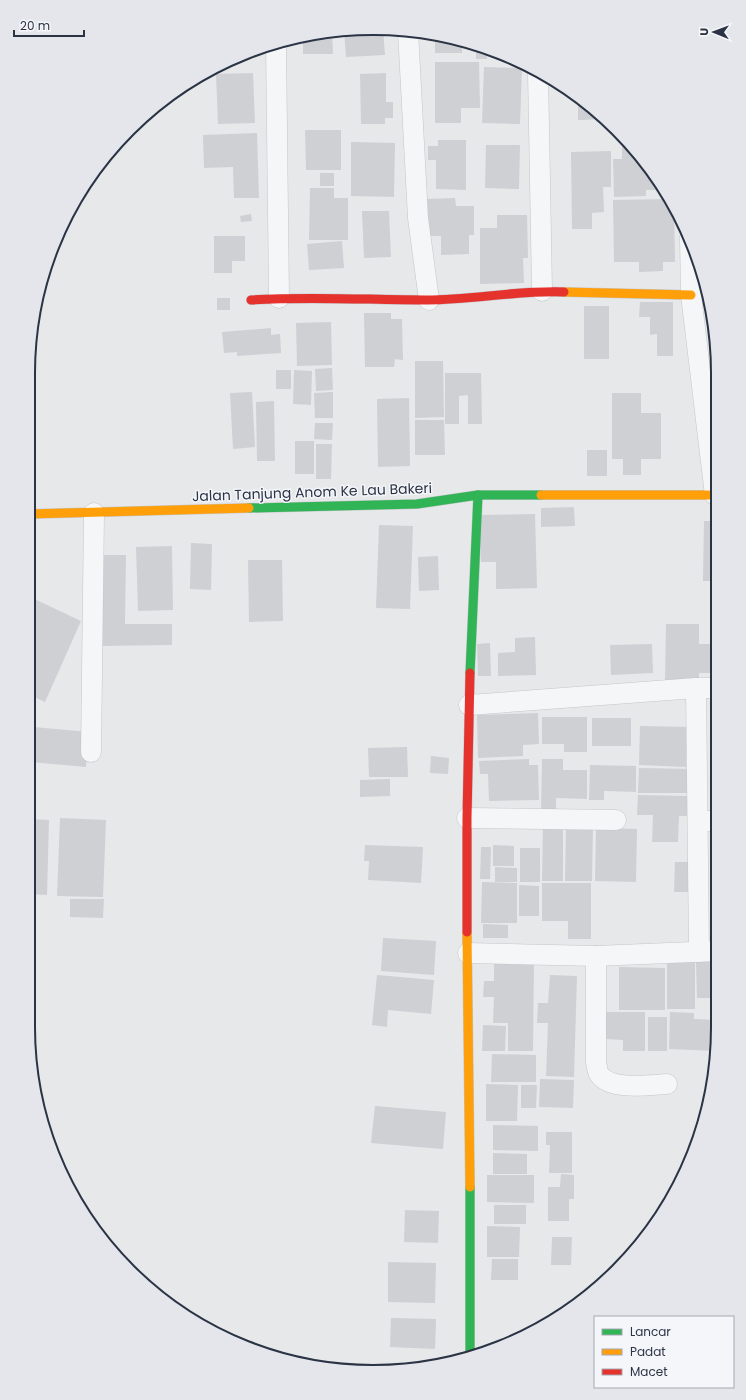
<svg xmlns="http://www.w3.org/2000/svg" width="746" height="1400" viewBox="0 0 746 1400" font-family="Poppins,sans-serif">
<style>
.building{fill:#ced0d3}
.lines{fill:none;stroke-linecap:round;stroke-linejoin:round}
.street-casing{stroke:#c4c6c8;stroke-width:21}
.fast-casing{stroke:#c4c6c8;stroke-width:10}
.slow-casing{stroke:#c4c6c8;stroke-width:10}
.jam-casing{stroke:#c4c6c8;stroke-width:10}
.street{stroke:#f5f6f7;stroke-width:20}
.fast{stroke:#30b455;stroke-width:9}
.slow{stroke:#ff9f0a;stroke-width:9}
.jam{stroke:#e5322d;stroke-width:9}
.labels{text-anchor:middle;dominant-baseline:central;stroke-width:3;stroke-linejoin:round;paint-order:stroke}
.street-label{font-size:14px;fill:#2b3445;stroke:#f4f6f9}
.rim{fill:none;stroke:#2b3445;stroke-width:2}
</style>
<rect width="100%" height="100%" fill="#e6e8ea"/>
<g class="building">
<path d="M383 29 385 55 346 57 344 30Z"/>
<path d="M328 31H332L333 54H303V37Z"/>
<path d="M435 35 462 40V53H435Z"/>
<path d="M476 45 487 49V59H476Z"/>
<path d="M435 62H479L480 108H461V123H435Z"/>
<path d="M484 67 522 68 520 124 482 123Z"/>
<path d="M253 73 255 123 218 124 216 74Z"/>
<path d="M386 73V102H393V118H385V124H361L360 74Z"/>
<path d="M578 102H583L600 113 605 119 578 120Z"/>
<path d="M305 130H341V170H306Z"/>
<path d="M257 133 259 198H234L233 167 204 168 203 135Z"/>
<path d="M622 138 660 181 664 190H646V196L614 197 613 159H622Z"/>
<path d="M438 140H466V190L436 189V160H428V146H438Z"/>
<path d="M351 142 395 143 394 197 351 196Z"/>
<path d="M486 145H520L519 189 485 188Z"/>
<path d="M611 151V187H603L604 212 592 213V229H572L571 152Z"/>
<rect x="320" y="173" width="14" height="13"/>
<path d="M310 188H334V198H348V240H309Z"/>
<path d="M455 198 456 206H474V235H469V254L441 255V236H428L427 199Z"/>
<path d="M669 199 674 208 675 262H663V271L639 272V262H614L613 200Z"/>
<path d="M362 211H389L391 257 364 258Z"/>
<path d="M251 214 252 221 241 222 240 216Z"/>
<path d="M497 215H527L528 258H523L524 283 480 284V228H497Z"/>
<path d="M214 236H245V261H232V273H214Z"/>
<path d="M342 241 344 268 309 270 307 244Z"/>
<rect x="217" y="298" width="13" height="12"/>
<path d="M640 302H673V356H657V334L650 335V317H639Z"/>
<rect x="584" y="306" width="25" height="53"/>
<path d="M364 313H391V319H402L403 360 395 359 394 367H365Z"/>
<path d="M331 322 332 365 297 366 296 323Z"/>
<path d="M271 328V335L280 334 281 353 237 356V352L224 353 222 332Z"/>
<path d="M415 361H443L444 417 415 418Z"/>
<path d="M332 368 333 390 316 391 315 369Z"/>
<rect x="276" y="370" width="15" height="19"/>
<path d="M294 370 312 371 311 405 293 404Z"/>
<path d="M445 373H481L482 424H468V395L459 396V424H445Z"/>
<path d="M252 392 255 447 233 449 230 393Z"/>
<path d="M333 392V418H315L314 393Z"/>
<path d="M612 393H641V413H661V459H641V475H623V459H612Z"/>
<path d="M409 398 410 466 378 467 377 399Z"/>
<path d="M274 401 275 461H257L256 402Z"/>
<path d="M415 420H444L445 455H415Z"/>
<path d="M315 423H333L332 440 314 439Z"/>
<rect x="295" y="441" width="19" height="33"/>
<path d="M316 444H332L331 479H316Z"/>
<rect x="587" y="450" width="20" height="26"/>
<path d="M574 507 575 526 541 527V508Z"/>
<path d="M535 514 537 588 496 589V562H481L480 515Z"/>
<path d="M704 521H716V581H703Z"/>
<path d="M379 525 413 526 410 609 376 608Z"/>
<path d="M191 543 212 544 211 590 190 589Z"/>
<path d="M172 546 173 610 138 611 136 547Z"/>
<path d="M98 555H126L125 624H172V645L99 646Z"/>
<path d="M438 556 439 590 419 591 418 557Z"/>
<path d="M248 560H282L283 621 249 622Z"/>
<path d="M28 596 81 621 45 702 28 694Z"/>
<path d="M666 624H699V644H716V673H699V681H665Z"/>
<path d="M535 637 536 675 498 676V653L515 652V638Z"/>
<path d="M490 643 491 676H478L477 644Z"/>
<path d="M652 644 653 673 611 675 610 645Z"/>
<path d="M538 713 539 744 523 745V756L478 758 477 715Z"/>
<path d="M542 717H587V752H564V744H542Z"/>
<rect x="592" y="718" width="39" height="28"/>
<path d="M640 726 692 727 691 751H686V767L639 765Z"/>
<path d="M33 727 89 732 86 767 30 762Z"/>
<path d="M407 747 408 777H369L368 748Z"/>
<path d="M431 756 449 758 448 774 430 773Z"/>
<path d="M529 759V765H538L539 800 489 801 488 774H480L479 761Z"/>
<path d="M542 759H563V770H587V799L556 798V813L541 812Z"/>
<path d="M590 765 636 766V792L604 791V800H589Z"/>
<path d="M639 768 691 769 690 793H638Z"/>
<path d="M390 779V796L360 797V780Z"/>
<path d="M638 795 688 796 687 816H679L678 842H652L653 815H637Z"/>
<path d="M60 818 106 820 103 897 57 896Z"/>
<path d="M28 819 49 820 47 895 28 894Z"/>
<path d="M543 824H563V881H542Z"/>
<path d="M566 826H593L592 881H565Z"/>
<path d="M596 828 637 829 636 882 595 881Z"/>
<path d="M365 845 423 847 421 883 368 880 369 861H364Z"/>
<path d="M493 845 514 846V866H493Z"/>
<path d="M481 847H491L490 879H480Z"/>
<rect x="520" y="848" width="20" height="34"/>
<path d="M675 862H693V892H674Z"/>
<path d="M495 867 517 868V882H495Z"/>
<path d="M482 882 517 883V923H481Z"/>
<path d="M542 883H591V939H568V921H542Z"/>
<path d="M519 885 539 886V916H519Z"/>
<path d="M70 899H104L103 918 70 917Z"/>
<path d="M483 924 508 925V938H483Z"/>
<path d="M383 938 436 941 434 975 381 971Z"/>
<path d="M667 956 695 957V1009H667Z"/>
<path d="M494 960 534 961 533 1051H508V1023H493L494 997H483L484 981H494Z"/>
<path d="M696 962H714V998H697Z"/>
<path d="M619 967 665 968V1010H619Z"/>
<path d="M377 975 434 980 431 1014 388 1010 387 1027 372 1025Z"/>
<path d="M550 975 577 976 574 1077 546 1076 548 1023H537L538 1003H548Z"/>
<path d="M606 1012H645V1051H623V1040L606 1039Z"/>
<path d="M670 1012 694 1013V1019L717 1020V1051L669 1049Z"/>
<rect x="648" y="1017" width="19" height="34"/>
<path d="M483 1025 506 1026 505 1051H482Z"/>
<path d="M492 1054 536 1055V1082H491Z"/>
<path d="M540 1079 574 1080 573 1108 539 1107Z"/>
<path d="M486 1084 518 1085 517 1121H486Z"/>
<path d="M521 1085H537L536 1108H521Z"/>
<path d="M375 1106 446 1112 443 1149 371 1143Z"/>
<path d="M493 1125 538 1126V1151L493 1150Z"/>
<path d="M546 1132H572V1173H549L550 1145H546Z"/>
<path d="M493 1153 527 1154V1174H493Z"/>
<path d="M561 1174 574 1175V1199H569V1221H548V1187H560Z"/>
<path d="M487 1175H534V1203L487 1202Z"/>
<rect x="494" y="1205" width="32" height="19"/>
<path d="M405 1210 439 1211 438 1243 404 1242Z"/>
<path d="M487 1226 520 1227 519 1257H487Z"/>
<path d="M552 1237H572L571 1265H551Z"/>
<path d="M492 1259H518V1280H491Z"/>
<path d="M388 1262 436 1263 435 1303 388 1302Z"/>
<path d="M391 1318 436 1319 435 1349 390 1347Z"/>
</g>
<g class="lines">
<defs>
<g id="street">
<path d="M408 31 418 218 429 300"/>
<path d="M276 43 279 298"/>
<path d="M538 72 542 291"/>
<path d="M690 237 691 295 715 495"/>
<path d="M696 688 699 952"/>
<path d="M469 705 696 688H716"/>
<path d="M91 752 94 513"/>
<path d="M467 818 616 820"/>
<path d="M698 821H717"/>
<path d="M468 953 596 956 717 951"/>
<path d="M596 956V1062C597 1065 597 1071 599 1074 610 1091 649 1085 667 1084"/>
</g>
<g id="fast">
<path d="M249 508 417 504 478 495H541"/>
<path d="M470 673 478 495"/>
<path d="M470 1187V1354"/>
</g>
<g id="slow">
<path d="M564 292 691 295"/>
<path d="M541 495H716"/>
<path d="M29 514 249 508"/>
<path d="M467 932 470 1187"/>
</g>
<g id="jam">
<path d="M251 300C310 296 369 300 427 300 473 300 518 290 564 292"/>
<path d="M467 932V818L470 673"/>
</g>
</defs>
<use href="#street" class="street-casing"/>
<use href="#fast" class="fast-casing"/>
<use href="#slow" class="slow-casing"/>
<use href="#jam" class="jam-casing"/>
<use href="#street" class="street"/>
<use href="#fast" class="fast"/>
<use href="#slow" class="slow"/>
<use href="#jam" class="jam"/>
</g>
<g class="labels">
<g class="street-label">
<text transform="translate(312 492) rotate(-2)">Jalan Tanjung Anom Ke Lau Bakeri</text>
</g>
</g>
<path d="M0 0H746V1400H0ZM373 35H373A338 338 0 0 1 711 373V1027A338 338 0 0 1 373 1365H373A338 338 0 0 1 35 1027V373A338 338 0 0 1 373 35Z" fill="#e4e6eb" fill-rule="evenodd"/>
<path class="rim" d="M373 35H373A338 338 0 0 1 711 373V1027A338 338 0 0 1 373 1365H373A338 338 0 0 1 35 1027V373A338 338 0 0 1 373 35Z"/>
<rect x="594" y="1316" width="140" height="72" fill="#f4f6f9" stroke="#a4a8b1"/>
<rect x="602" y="1329" width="20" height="6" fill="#30b455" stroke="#a4a8b1"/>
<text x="630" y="1336" font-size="12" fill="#2b3445">Lancar</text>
<rect x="602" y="1349" width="20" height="6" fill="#ff9f0a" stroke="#a4a8b1"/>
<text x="630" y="1356" font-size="12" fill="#2b3445">Padat</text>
<rect x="602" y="1369" width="20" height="6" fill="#e5322d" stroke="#a4a8b1"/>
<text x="630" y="1376" font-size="12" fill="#2b3445">Macet</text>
<g transform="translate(714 32) rotate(271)" stroke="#f4f6f9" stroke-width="3" paint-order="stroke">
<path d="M0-3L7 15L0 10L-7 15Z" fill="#2b3445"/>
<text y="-6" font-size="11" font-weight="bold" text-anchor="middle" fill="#2b3445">U</text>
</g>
<path d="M14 30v6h70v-6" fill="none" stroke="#2b3445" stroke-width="2"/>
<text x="20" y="30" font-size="12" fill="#2b3445" stroke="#f4f6f9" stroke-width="3" paint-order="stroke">20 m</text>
</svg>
